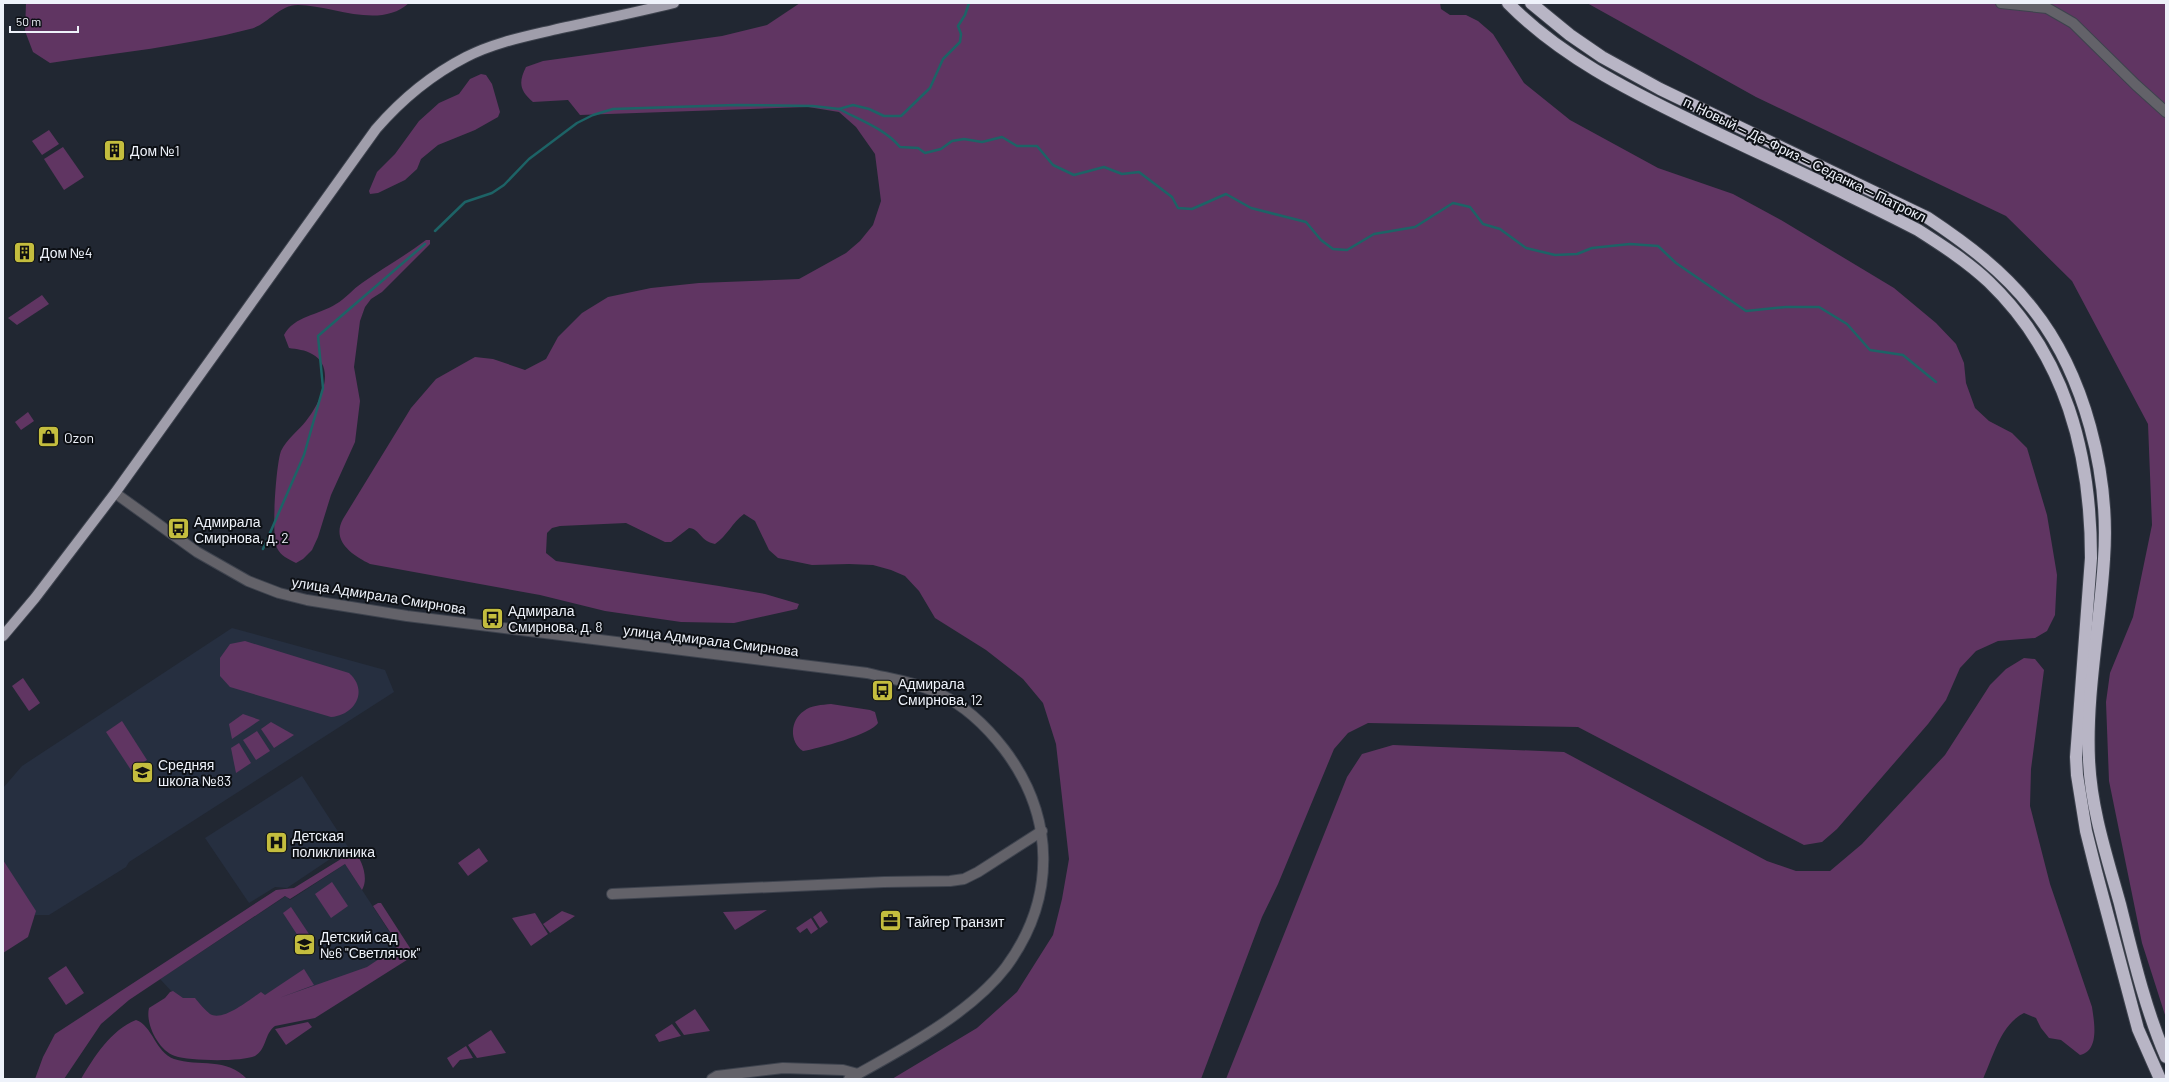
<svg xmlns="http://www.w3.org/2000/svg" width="2169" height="1082" viewBox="0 0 2169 1082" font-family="Barlow,sans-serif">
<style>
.built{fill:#262f40}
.green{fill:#603562}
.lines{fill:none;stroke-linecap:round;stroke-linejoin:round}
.stream{stroke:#1d6366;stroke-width:2.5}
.minor-casing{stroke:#3e434e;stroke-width:12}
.major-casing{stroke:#3e434e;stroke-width:12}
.highway-casing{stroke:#3e434e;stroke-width:14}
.minor{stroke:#636269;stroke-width:10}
.major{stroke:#a09eab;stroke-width:10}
.highway{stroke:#b8b5c5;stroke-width:12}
.labels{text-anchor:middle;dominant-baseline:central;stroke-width:4;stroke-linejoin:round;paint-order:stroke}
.poi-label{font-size:14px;fill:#eef2fa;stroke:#0d1015;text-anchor:start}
.street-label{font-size:14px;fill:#eef2fa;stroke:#0d1015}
</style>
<rect width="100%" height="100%" fill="#212732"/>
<g class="built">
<path d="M232 628 385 670 394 692 129 862 126 867 49 915H35L3 867V788L22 766Z"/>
<path d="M302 776 348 847 287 888 275 887 249 903 205 838Z"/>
<path d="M345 864 406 957 318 1011 201 1023 160 979 286 896 290 900Z"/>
</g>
<g class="green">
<path d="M26 3H409C379 30 332 5 298 5 278 5 268 25 250 29 185 46 117 53 50 63L33 52 25 31Z"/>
<path d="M800 3H1440L1441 9 1450 15H1466L1478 21 1493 34 1524 83 1570 120 1658 168 1733 194 1781 220 1894 288 1936 323 1956 344 1964 363 1966 383 1975 408 1989 421 2012 433 2027 448 2047 515 2057 575 2055 615 2047 631 2035 638 1998 641 1976 651 1960 668 1946 700 1928 724 1837 829 1822 842 1804 845 1578 727 1368 723 1348 733 1334 749 1278 884 1262 917 1201 1079H892L977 1028 1017 992 1053 935 1062 899 1069 859 1056 744 1043 703 1023 679 986 650 935 618 919 591 905 576 891 570 873 565 849 564 812 565 778 558 769 550 755 521 744 514C732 523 727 536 715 544 700 541 700 529 689 528L671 542H665L626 523 560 526 552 528 547 533 546 553 556 561 719 586 765 594 799 604 797 609 734 623 681 622 605 611 540 595 370 564C352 555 331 541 343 519L411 408 436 379 475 357 493 359 525 370 546 359 558 337 582 313 608 297 651 288 699 283 799 279 846 253 860 241 873 225 881 201 875 154 856 127 839 112 808 107 580 115 568 100 533 102C520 91 518 83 526 67L543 61 722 36 767 25Z"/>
<path d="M1587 3H2166V1018L2142 943 2109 781 2106 702 2110 673 2133 617 2152 525 2148 424 2072 281 2006 216 1756 97Z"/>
<path d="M481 74 486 75 492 84 500 112 498 117 475 130 438 145 421 159 417 169 405 180 378 193 370 194 369 191 377 172 395 154 419 121 439 103 459 94 470 79Z"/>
<path d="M49 130 59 144 42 155 32 141Z"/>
<path d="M63 147 84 177 64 190 44 159Z"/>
<path d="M426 240H430V244L382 292 371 299 365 307 360 321 354 367 360 401 355 442 331 495 318 537 312 550 303 559 296 563C288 559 281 556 277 548 271 537 276 464 281 451 286 440 299 430 306 421 319 405 338 368 312 354 306 350 296 349 289 348L284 335C294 316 319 315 336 304 345 299 353 289 362 283 383 268 405 256 426 240Z"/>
<path d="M42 295 49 304 17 325 8 318Z"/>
<path d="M28 412 34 421 21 430 15 422Z"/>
<path d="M245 641 349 673C369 691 355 715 331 717L230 687 220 676V658L230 644Z"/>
<path d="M2024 658 2035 659 2044 670 2031 769 2030 806 2050 884 2092 1007C2094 1021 2100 1051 2080 1055L2061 1040 2049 1038 2041 1028 2036 1018 2024 1013C2001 1024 1993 1057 1983 1079H1226L1347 777 1362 754 1393 745 1564 752 1767 861 1796 871H1830L1862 844 1945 755 1990 685 2006 669Z"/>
<path d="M23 678 40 703 29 711 12 686Z"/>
<path d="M831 704 870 710 875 712 878 723C872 734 817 749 803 751 789 742 790 720 804 711 811 705 822 705 831 704Z"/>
<path d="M243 714 260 720 232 739 229 724Z"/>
<path d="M122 721 147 760 131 770 106 732Z"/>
<path d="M271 722 294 735 274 748 261 729Z"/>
<path d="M257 731 270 751 256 760 243 740Z"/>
<path d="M239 743 251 763 236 773 231 748Z"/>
<path d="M479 848 488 861 468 876 458 863Z"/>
<path d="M354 851C362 860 369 878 362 890L345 864 290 899 285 896 129 1000 101 1024 64 1079H35L43 1057 55 1034 276 890 294 888Z"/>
<path d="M3 860 36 911 28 937 3 953Z"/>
<path d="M332 882 348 906 331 918 315 894Z"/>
<path d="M378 903H381L410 948 412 954 410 958 315 1018 275 1026C264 1034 267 1049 255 1056 241 1062 189 1061 175 1056 159 1051 145 1024 149 1008L165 998 170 992 173 991 183 998H195C199 1003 205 1010 210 1014 223 1022 250 999 261 992L265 995 304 969 314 985 279 998 367 967 397 947 398 944 373 906Z"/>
<path d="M291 907 309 934 300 939 283 913Z"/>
<path d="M767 910 735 930 723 912Z"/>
<path d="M562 911 575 916 550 933 543 924Z"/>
<path d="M821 911 828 922 820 928 813 917Z"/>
<path d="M535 913 548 934 531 946 512 918Z"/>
<path d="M811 918 818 929 811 934 807 928 800 933 796 928Z"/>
<path d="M66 966 84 993 66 1005 48 978Z"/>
<path d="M695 1009 710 1031 684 1035 675 1022Z"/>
<path d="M136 1020C153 1026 155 1052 174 1059 199 1067 227 1057 247 1079H81C94 1057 111 1030 136 1020Z"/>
<path d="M308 1022 312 1027 286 1045 275 1029Z"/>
<path d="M672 1024 681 1036 659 1042 655 1035Z"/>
<path d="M491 1030 506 1053 477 1058 468 1045Z"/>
<path d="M466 1046 473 1058 460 1060 453 1068 447 1058Z"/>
</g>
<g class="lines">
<g class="stream">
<path d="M839 109C860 120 885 129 900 147L918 148 925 153 941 149 952 141 964 139 982 142 1002 137 1017 146H1037L1053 165 1074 175 1104 167 1122 174 1139 172 1172 197 1178 208 1192 209 1226 194 1251 208 1306 222 1321 240 1333 249 1347 250 1374 234 1415 227 1453 203 1470 207 1483 224 1500 229 1526 248 1555 255 1577 254 1592 248 1630 244 1658 246 1676 263 1746 311 1786 307H1819L1847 324 1870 350 1903 355 1936 382"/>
<path d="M435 231 465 202 492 193 504 185 529 159 577 123 593 115 613 109 736 105 813 106 839 109 853 105 869 109 884 116H901L930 88 943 59 960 42 961 34 958 26 965 15 969 3"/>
<path d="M263 549 304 455 323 388 318 336 425 244"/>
</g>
<defs>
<g id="minor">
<path d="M2001 3 2047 8 2073 23 2136 85 2166 112"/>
<path d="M115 493 197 552 248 581 279 593 307 600 407 616 867 673C891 679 918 683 940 694 965 706 987 727 1004 749 1055 816 1057 898 1006 967 970 1014 901 1050 849 1079"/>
<path d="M612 894 884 882 950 881 964 879 978 872 1042 831"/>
<path d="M712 1079 717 1076 783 1068 843 1070 858 1074"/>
</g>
<path id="major" d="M3 636 35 598 115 493 376 129C402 99 431 75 466 57 493 43 523 37 553 30 593 21 634 13 674 3"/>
<g id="highway">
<path d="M1508 3C1560 56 1628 90 1694 122 1768 158 1845 192 1918 230 1943 246 1968 262 1989 282 2066 356 2091 454 2091 558L2076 757 2077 775 2086 831 2096 871 2138 1029 2160 1079"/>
<path d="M1531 3 1570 35 1602 57 1660 89 1928 218C1967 244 2003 271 2032 308 2085 374 2110 475 2104 559 2100 626 2086 693 2089 760 2091 809 2107 857 2120 904 2133 956 2145 1008 2166 1057"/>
</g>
</defs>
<use href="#minor" class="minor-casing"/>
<use href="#major" class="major-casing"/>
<use href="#highway" class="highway-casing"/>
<use href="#minor" class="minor"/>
<use href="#major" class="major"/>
<use href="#highway" class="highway"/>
</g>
<defs>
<symbol id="building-square" viewBox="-11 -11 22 22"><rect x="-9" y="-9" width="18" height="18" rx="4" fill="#c4bd3e" stroke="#0d1015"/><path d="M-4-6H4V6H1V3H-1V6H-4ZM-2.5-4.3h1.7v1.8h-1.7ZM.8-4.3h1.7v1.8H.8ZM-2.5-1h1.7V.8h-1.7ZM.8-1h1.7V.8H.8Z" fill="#111"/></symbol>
<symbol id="shop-square" viewBox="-11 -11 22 22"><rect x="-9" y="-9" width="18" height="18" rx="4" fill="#c4bd3e" stroke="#0d1015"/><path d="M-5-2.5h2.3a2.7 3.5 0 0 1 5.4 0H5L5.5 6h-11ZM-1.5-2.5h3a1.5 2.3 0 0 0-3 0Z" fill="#111"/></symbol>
<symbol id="bus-square" viewBox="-11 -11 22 22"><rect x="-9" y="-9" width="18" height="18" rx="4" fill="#c4bd3e" stroke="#0d1015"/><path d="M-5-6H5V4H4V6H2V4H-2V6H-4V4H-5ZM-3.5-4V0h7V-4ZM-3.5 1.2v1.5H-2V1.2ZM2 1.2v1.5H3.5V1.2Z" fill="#111"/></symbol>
<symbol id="school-square" viewBox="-11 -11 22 22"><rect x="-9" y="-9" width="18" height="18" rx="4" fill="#c4bd3e" stroke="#0d1015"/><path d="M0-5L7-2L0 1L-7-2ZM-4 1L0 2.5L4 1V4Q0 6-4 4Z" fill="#111"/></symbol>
<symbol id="hospital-square" viewBox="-11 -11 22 22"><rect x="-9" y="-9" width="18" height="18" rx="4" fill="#c4bd3e" stroke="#0d1015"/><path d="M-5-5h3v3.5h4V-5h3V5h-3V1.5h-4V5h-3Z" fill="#111"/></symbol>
<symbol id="office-square" viewBox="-11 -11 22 22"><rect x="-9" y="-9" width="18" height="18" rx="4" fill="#c4bd3e" stroke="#0d1015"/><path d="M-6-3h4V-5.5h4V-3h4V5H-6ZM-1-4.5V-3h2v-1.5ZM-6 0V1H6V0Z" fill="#111"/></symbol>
</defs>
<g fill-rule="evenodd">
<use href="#building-square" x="102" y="138" width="25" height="25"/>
<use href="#building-square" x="12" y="240" width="25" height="25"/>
<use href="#shop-square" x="36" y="424" width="25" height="25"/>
<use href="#bus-square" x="166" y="516" width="25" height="25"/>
<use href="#bus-square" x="480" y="606" width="25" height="25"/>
<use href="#bus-square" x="870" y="678" width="25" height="25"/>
<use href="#school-square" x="130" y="760" width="25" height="25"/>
<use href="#hospital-square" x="264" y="830" width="25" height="25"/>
<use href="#office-square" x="878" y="908" width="25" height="25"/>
<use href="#school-square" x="292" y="932" width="25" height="25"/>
</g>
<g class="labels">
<g class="poi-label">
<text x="130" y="150">Дом №1</text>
<text x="40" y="252">Дом №4</text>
<text x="64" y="437">Ozon</text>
<text x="194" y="521">Адмирала<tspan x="194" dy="16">Смирнова, д. 2</tspan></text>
<text x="508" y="610">Адмирала<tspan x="508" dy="16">Смирнова, д. 8</tspan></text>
<text x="898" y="683">Адмирала<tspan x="898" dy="16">Смирнова, 12</tspan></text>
<text x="158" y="764">Средняя<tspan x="158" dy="16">школа №83</tspan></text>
<text x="292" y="835">Детская<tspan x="292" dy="16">поликлиника</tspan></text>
<text x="906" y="921">Тайгер Транзит</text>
<text x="320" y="936">Детский сад<tspan x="320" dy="16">№6 "Светлячок"</tspan></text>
</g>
<g class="street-label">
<text transform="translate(1805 159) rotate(26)">п. Новый — Де-Фриз — Седанка — Патрокл</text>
<text transform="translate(379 595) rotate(9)">улица Адмирала Смирнова</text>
<text transform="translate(711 640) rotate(7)">улица Адмирала Смирнова</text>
</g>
</g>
<rect width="2169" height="1082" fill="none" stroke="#eef2fa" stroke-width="8"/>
<path d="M10 26v6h68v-6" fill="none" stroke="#eef2fa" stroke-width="2"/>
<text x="16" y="26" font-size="12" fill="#eef2fa" stroke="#0d1015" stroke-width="3" paint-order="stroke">50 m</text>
</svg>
